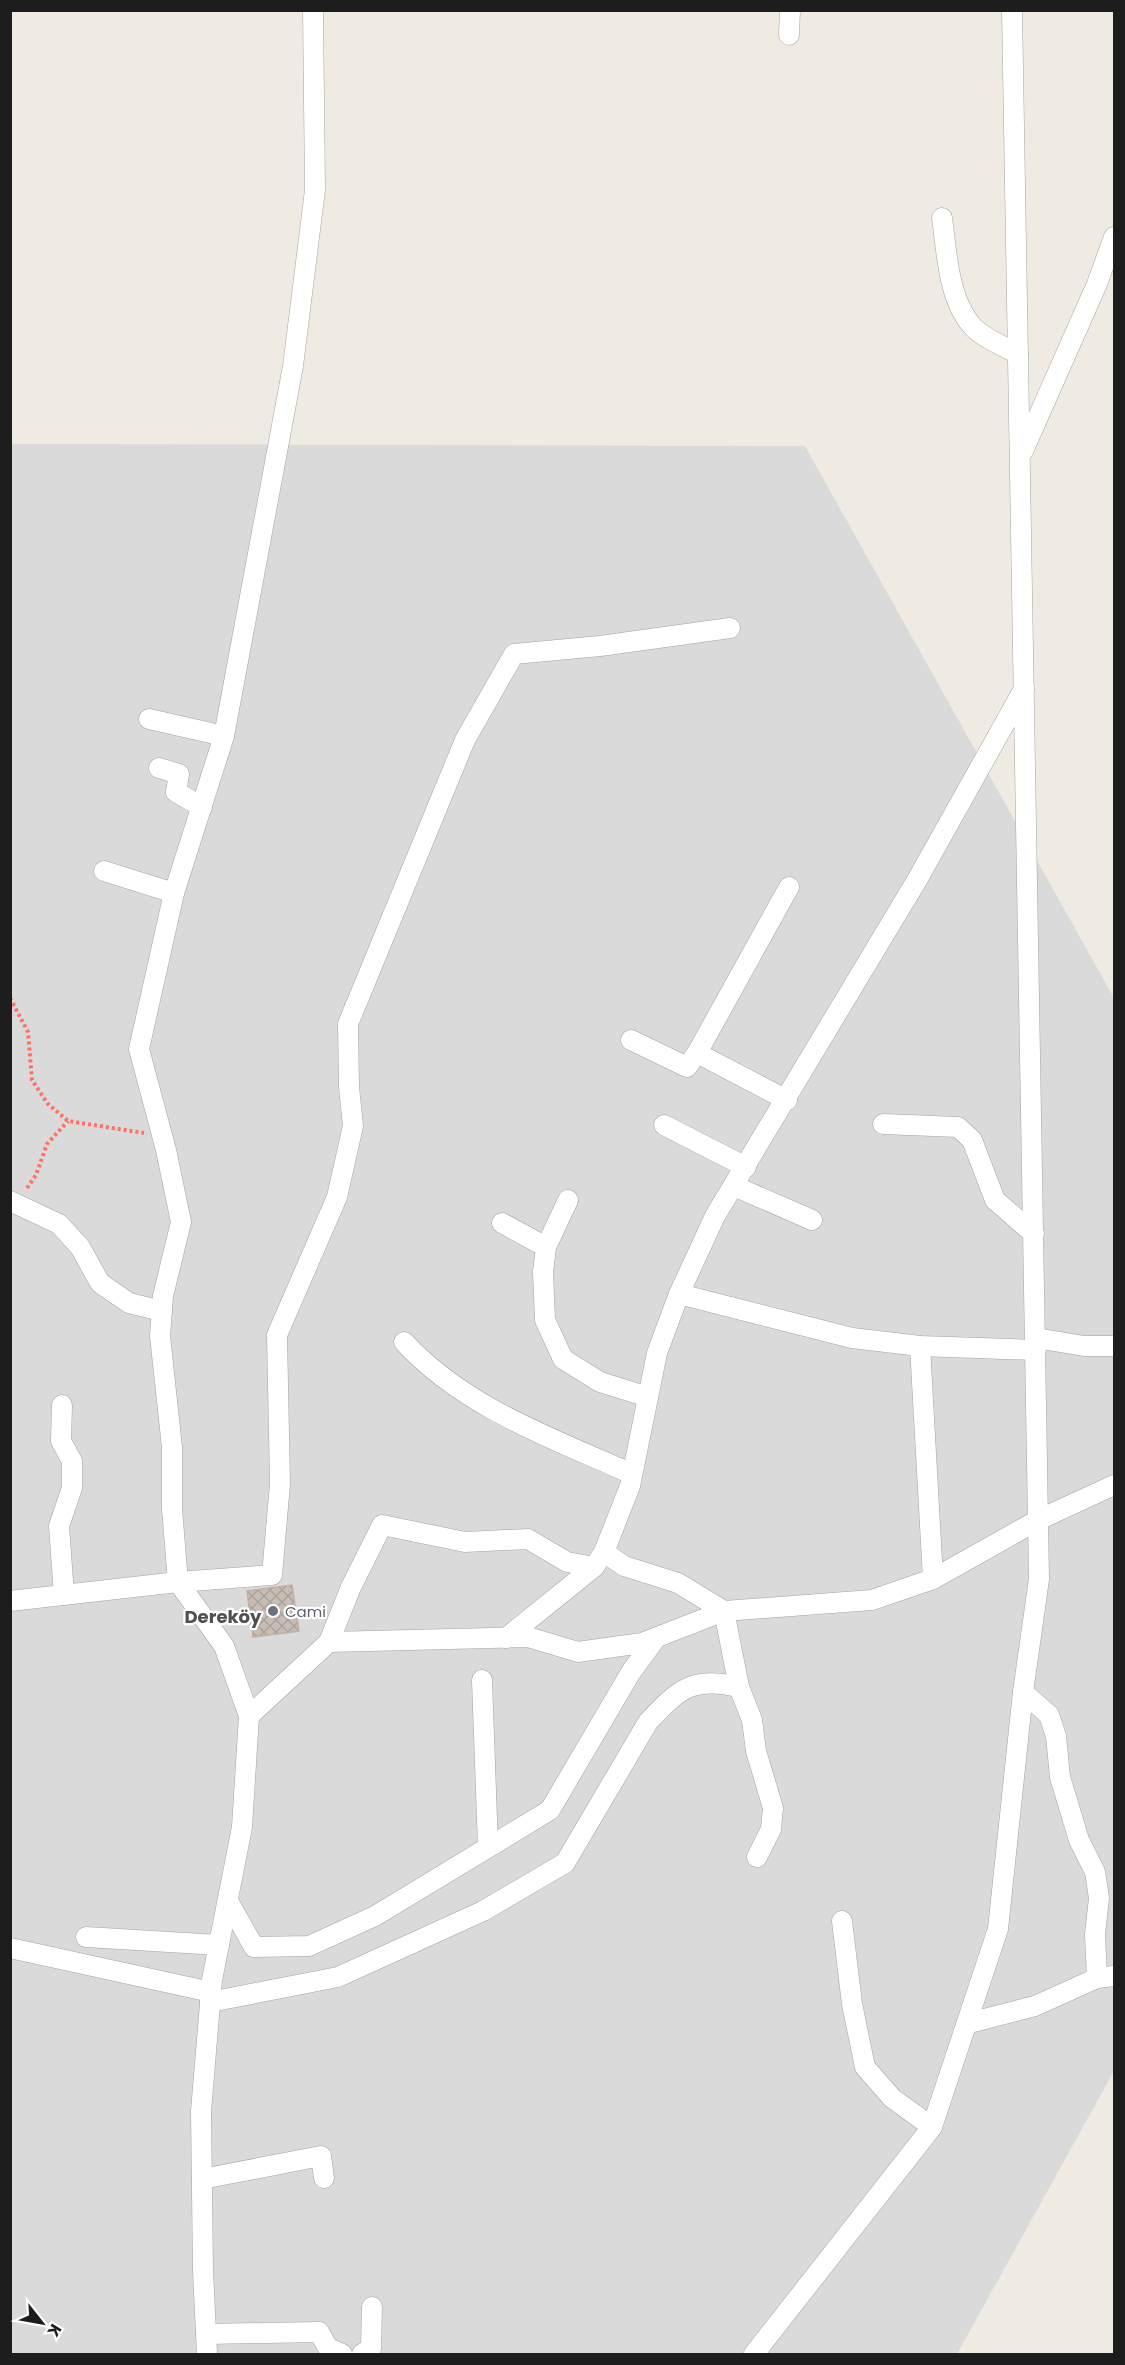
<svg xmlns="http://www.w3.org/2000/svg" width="1125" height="2365" viewBox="0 0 1125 2365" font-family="Poppins,sans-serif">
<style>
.residential{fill:#dbdada}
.building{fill:url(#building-cross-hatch);stroke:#c2b0a3;stroke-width:1.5}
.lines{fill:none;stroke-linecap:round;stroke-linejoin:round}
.minor-casing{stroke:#a4a4a4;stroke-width:21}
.path{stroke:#ff7163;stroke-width:4;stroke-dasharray:3 3;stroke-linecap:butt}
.minor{stroke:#fff;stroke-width:20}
.worship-dot{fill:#6b7280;stroke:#fff;stroke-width:2}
.labels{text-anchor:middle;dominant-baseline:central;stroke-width:4.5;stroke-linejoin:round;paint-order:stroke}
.worship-label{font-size:15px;fill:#5b616d;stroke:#fff;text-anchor:start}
.quarter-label{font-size:18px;font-weight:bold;fill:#505050;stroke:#fff}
</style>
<defs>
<pattern id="building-cross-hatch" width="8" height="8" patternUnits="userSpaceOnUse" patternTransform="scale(1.5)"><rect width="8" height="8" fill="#c7bdb5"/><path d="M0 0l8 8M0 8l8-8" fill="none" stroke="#aaa29b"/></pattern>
</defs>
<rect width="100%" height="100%" fill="#efebe2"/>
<path class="residential" d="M11 444 805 446 1114 998V2071L957 2354H11Z"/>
<path class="building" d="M292 1585 299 1631 253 1637 247 1591Z"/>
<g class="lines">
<defs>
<g id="minor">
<path d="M789 35 790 10"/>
<path d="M942 218C947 253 948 301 974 328 985 339 1005 347 1018 354"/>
<path d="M1023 451 1097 284 1114 237"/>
<path d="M149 719 224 736"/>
<path d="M159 768 179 774 176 792 202 807"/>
<path d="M104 871 174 893"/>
<path d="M631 1040 687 1067 697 1053 787 1100"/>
<path d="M697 1053 789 887"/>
<path d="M883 1124 958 1127 972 1140 995 1200 1034 1234"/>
<path d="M664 1125 746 1167"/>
<path d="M734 1186 812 1220"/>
<path d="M10 1201 59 1224 80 1247 100 1283 129 1303 162 1311"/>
<path d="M502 1223 546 1247 543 1272 545 1320 563 1359 600 1382 648 1397"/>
<path d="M546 1247 568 1200"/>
<path d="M679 1294 852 1338 920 1346 1036 1350"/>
<path d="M1036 1338 1084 1346H1114"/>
<path d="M404 1342C465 1408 552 1438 632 1474"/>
<path d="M920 1346 933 1579"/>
<path d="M62 1405 61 1441 72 1461V1488L59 1526 64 1595"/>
<path d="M604 1552 624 1566 678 1583 724 1611 739 1687 752 1720 756 1751 773 1808 771 1829 757 1857"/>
<path d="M178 1582 272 1575 280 1484 277 1335 337 1197 353 1126 349 1087 348 1024 465 740 514 654 600 646 730 628"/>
<path d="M178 1582 224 1646 249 1716 242 1827 212 1980 201 2111 203 2271 207 2354"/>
<path d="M10 1601 178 1582 172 1509V1447L160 1336 163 1296 181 1222 166 1150 139 1049 174 893 224 736 293 366 315 190 313 10"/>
<path d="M506 1638 594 1567 604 1552 630 1486 657 1353 679 1294 715 1216 917 880 1024 689"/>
<path d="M329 1642 528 1637 578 1652 642 1643 724 1611 872 1600 933 1579 1038 1520 1114 1485"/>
<path d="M482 1680 488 1847"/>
<path d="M1023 1692 1049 1715 1056 1736 1060 1777 1079 1840 1095 1872 1099 1898 1095 1934 1097 1978"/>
<path d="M249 1716 329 1642 351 1587 382 1525 465 1542 528 1539 567 1562 594 1567"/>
<path d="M228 1901 254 1947 309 1946 375 1916 550 1810 631 1672 656 1638"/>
<path d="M842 1921 852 2004 865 2067 892 2098 932 2127"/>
<path d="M86 1937 219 1945"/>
<path d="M10 1948 211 1992"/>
<path d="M210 2002 338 1977 483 1911 565 1863 648 1722C679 1689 692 1676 739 1687"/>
<path d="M969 2023 1035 2006 1097 1978 1114 1976"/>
<path d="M202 2179 321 2156 324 2178"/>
<path d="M206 2334 319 2332 328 2348 342 2354"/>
<path d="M362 2354 371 2348 372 2307"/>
<path d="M754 2354 932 2127 998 1929 1023 1692 1039 1579 1012 10"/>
</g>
</defs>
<use href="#minor" class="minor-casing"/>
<g class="path">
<path d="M10 998 28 1032 32 1080 48 1104 68 1121 144 1133"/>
<path d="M27 1188 36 1175 47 1144 68 1121"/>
</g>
<use href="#minor" class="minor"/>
</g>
<circle class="worship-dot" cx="273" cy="1611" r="6"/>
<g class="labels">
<g class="worship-label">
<text x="285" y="1611">Cami</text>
</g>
<g class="quarter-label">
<text x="223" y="1616">Dereköy</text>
</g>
</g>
<rect width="1125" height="2365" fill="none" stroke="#1d1d1d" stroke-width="24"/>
<g transform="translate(42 2323) rotate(121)" stroke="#ffffff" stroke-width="4.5" paint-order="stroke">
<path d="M0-4.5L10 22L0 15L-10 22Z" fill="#1d1d1d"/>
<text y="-9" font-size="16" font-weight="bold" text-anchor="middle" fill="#1d1d1d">K</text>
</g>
</svg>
